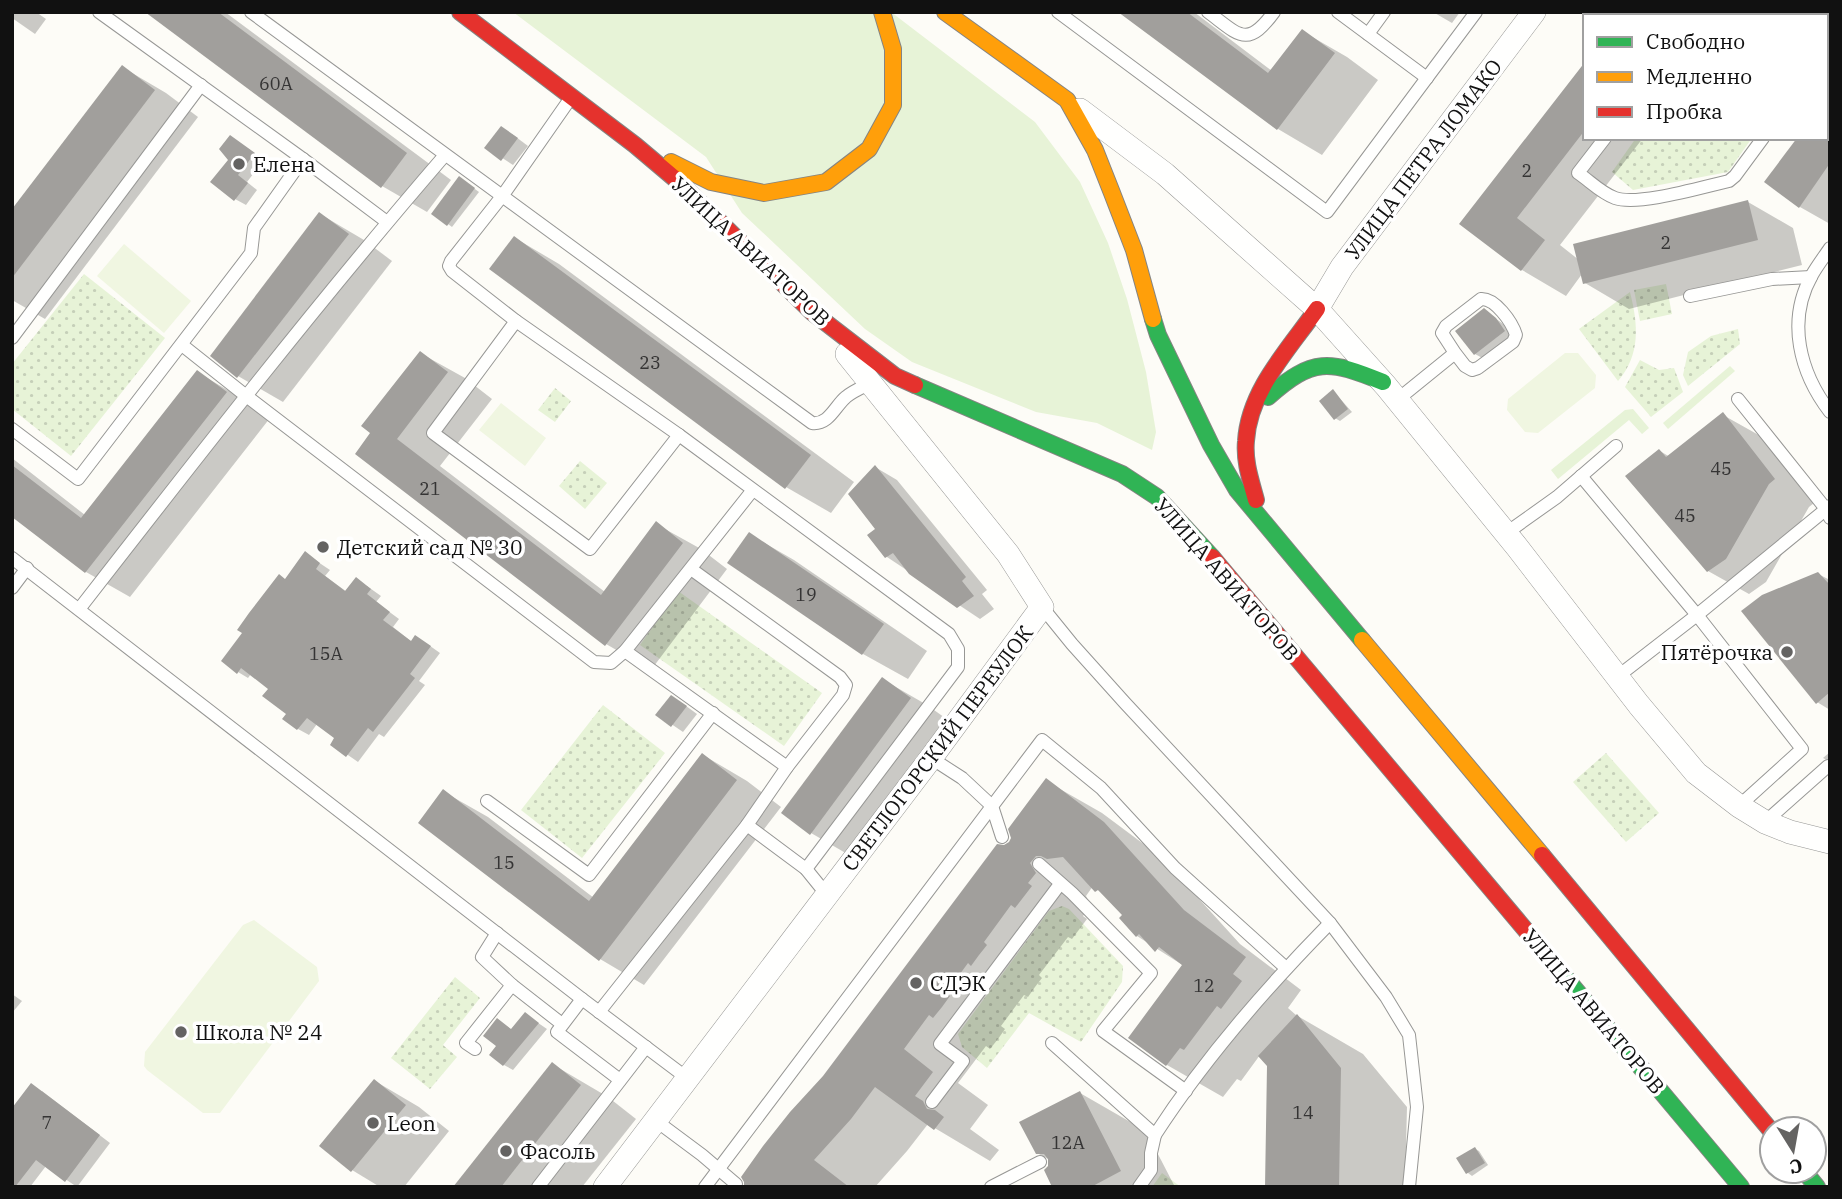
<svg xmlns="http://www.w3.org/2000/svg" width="1842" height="1199" viewBox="0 0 1842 1199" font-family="'IBM Plex Serif',serif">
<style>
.grass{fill:#e7f3d7}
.park{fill:url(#park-dots)}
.pitch{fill:#f0f6e1}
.shadow{fill:#0003}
.building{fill:#a19f9c}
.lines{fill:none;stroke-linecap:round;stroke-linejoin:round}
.lane-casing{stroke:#979795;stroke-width:14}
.street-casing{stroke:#979795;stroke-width:24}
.fast-casing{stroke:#858482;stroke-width:18}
.slow-casing{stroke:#858482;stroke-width:18}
.jam-casing{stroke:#858482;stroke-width:18}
.lane{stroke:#fffffe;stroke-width:12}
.street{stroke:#fffffe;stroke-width:23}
.fast{stroke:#30b455;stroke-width:16}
.slow{stroke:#ff9f0a;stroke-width:16}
.jam{stroke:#e5322d;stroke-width:16}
.poi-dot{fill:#646362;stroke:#fff;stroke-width:2.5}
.labels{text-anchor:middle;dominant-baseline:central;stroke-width:7;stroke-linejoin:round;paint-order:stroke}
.number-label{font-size:18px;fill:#353434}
.street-label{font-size:21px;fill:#111;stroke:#fff}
.poi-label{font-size:21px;fill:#111;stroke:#fff;text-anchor:start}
</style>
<defs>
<pattern id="park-dots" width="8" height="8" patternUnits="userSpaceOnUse" patternTransform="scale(1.75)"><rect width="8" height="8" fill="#e7f3d7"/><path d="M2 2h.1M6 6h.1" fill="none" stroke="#c5cfb8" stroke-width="1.8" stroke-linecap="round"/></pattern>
</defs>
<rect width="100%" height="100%" fill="#fdfcf7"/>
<g class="grass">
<path d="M513 12H891L1035 122 1080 182 1108 243 1127 299 1146 372 1156 432 1152 450 1097 423 1036 412 912 362 865 329 742 213 706 157Z"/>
<path d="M1730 366 1735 371 1668 429 1663 423Z"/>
<path d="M1633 409 1649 428 1642 434 1629 420 1558 479 1551 470 1625 410Z"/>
</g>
<g class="park">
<path d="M1731 12H1830V29L1826 34V16H1728Z"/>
<path d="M1636 138H1752L1728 172 1633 190 1612 172Z"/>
<path d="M84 274 165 338 71 456 12 409V364Z"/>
<path d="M1666 284 1672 314 1640 321 1634 290Z"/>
<path d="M1630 292C1638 324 1641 354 1618 381L1579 329Z"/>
<path d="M1738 329 1740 344 1688 386 1683 375 1688 352 1711 336Z"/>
<path d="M1640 360 1659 370 1674 368 1683 392 1651 417 1625 387Z"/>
<path d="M555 388 571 401 555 422 538 410Z"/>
<path d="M580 461 607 483 585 509 559 486Z"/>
<path d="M678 591 822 693 784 746 640 645Z"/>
<path d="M603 705 665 753 582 858 521 810Z"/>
<path d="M1606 753 1659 813 1626 842 1573 782Z"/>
<path d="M1062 906 1069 909 1123 966 1122 982 1081 1042 1029 1013 987 1068 962 1047 958 1034 1049 911Z"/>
<path d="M455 977 480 998 443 1045 457 1057 430 1089 391 1058Z"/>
<path d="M1162 1173 1181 1187H1152Z"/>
</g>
<g class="pitch">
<path d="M124 244 191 301 164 333 97 276Z"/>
<path d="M1565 353H1578L1596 375 1595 388 1538 433 1525 432 1507 410 1508 399Z"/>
<path d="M501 403 546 438 525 466 479 430Z"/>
<path d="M254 920 317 967 319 981 220 1113H203L147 1070 144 1066 145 1052 243 925Z"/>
</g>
<g class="shadow">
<path d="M12 12H36L46 19 35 34 12 18Z"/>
<path d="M148 12H225L451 180 427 212 382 186Z"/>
<path d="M1121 12H1194L1272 71 1302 31 1347 57 1378 80 1322 155 1278 129Z"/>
<path d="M1433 12H1460L1452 23Z"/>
<path d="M1625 12H1741L1738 16H1622Z"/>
<path d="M1585 64V138H1643L1560 245 1579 260 1748 202 1793 228 1802 265 1629 309 1585 283 1582 274 1566 296 1522 270 1461 223Z"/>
<path d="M122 67 166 93 198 117 45 319 12 300V212Z"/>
<path d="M1830 98V224L1800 207 1767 182 1826 138V103Z"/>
<path d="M512 134 528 146 513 165 487 148Z"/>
<path d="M240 143 264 160 247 182 257 190 246 205 235 199Z"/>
<path d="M464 181 479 192 452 227 448 224Z"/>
<path d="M320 214 364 240 392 261 283 402 238 376 212 356Z"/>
<path d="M515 238 559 264 854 482 831 513 786 487Z"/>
<path d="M1484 310 1506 326 1514 337 1486 360 1475 354Z"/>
<path d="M420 353 465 378 492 399 440 466 605 592 656 524 701 549 727 569 651 670 606 644 373 433Z"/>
<path d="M197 372 241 398 270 418 130 597 86 572 12 515V458L85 515Z"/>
<path d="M1334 392 1352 412 1340 421 1335 418Z"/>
<path d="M1723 415 1764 438 1814 503 1809 507 1766 582 1749 594 1708 571 1660 451 1670 457Z"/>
<path d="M875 467 897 480 987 590 982 594 994 609 980 619 887 557 870 535 877 529Z"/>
<path d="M749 534 794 560 927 651 908 679 863 654 730 562Z"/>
<path d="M306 554 330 570 325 576 347 592 367 586 381 596 376 602 399 619 393 627 412 642 426 643 440 653 419 681 425 685 384 737 379 734 358 762 332 744 336 738 317 724 309 735 298 729 284 718 288 714 271 688 251 674 248 678 238 672 285 580Z"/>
<path d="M1818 574 1830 580V710L1817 702Z"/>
<path d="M882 679 927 705 955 725 856 859 811 833Z"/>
<path d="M682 703 697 714 683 732 658 715Z"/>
<path d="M1830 752V761H1829L1823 758Z"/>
<path d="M703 755 747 781 781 807 644 985 600 959 444 792 488 817 594 898Z"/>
<path d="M1046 781 1102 813 1161 857 1240 944 1301 990 1288 1008 1296 1015 1363 1054 1407 1107 1405 1187H1267L1269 1065 1260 1055 1241 1081 1237 1079 1223 1097 1167 1065 1130 1038 1184 966 1137 936 1124 916 1107 897 1093 886 1086 896 1091 906 1083 916 1087 919 1072 939 1068 937 1039 975 1042 978 1035 987 1028 997 1024 995 1001 1026 1005 1029 998 1039 990 1049 986 1046 958 1083 988 1105 970 1129 999 1150 990 1161 928 1124 907 1151 875 1187H745L824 1077 1004 847 1010 843Z"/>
<path d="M12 994 22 1001 12 1013Z"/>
<path d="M525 1014 547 1029 513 1070 504 1065 498 1046V1020L512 1030Z"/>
<path d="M552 1064 608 1097 636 1119 582 1187H455Z"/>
<path d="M375 1081 419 1107 449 1131 404 1187H380L352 1170Z"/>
<path d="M42 1091 110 1143 77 1187 46 1166 30 1187H12Z"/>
<path d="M1080 1093 1146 1131 1175 1187H1054L1050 1160 1037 1153Z"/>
<path d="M1475 1149 1479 1151 1488 1165 1472 1176 1468 1173Z"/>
</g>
<g class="building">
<path d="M145 12H218L407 153 381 188Z"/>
<path d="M1118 12H1187L1268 73 1302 29 1335 53 1277 130Z"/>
<path d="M1585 62V130L1517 218 1545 240 1521 271 1459 224Z"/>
<path d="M122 65 155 90 12 278V209Z"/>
<path d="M501 126 518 138 501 161 484 148Z"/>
<path d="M230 135 255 153 238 175 248 183 234 201 210 182 228 160 219 149Z"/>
<path d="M1797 138H1830V163L1799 208 1764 182Z"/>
<path d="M459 176 475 188 447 226 431 214Z"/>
<path d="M1748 200 1758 240 1583 284 1573 244Z"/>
<path d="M319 212 349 234 237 378 210 356Z"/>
<path d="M514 236 811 455 785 489 489 269Z"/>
<path d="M1484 308 1496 318 1505 331 1474 355 1455 331Z"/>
<path d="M420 351 448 372 397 439 601 595 656 521 683 543 605 646 355 454 370 433 361 426Z"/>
<path d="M197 370 227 392 85 573 12 517V465L81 518Z"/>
<path d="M1333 389 1348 409 1334 420 1319 401Z"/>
<path d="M1723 412 1775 479 1769 484 1726 559 1707 572 1625 476 1659 449 1666 457Z"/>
<path d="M875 465 966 577 962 581 974 596 957 608 909 574 893 553 885 558 867 535 875 529 848 494Z"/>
<path d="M749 532 884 624 862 655 727 563Z"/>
<path d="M305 551 320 563 316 569 345 591 356 577 371 589 367 594 390 612 383 620 411 641 415 635 431 646 410 674 415 678 373 732 368 728 346 757 330 745 334 738 307 718 297 730 282 719 286 714 262 696 268 689 241 668 237 674 221 661 242 633 237 630 249 613 279 574 285 579Z"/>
<path d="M1818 572 1830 585V692L1816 704 1741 611 1762 595Z"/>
<path d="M882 677 911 698 810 835 781 813Z"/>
<path d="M671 695 687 706 671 727 655 715Z"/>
<path d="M702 753 737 780 599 961 418 823 443 789 589 901Z"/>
<path d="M1046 778 1104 822 1184 910 1246 957 1233 974 1242 981 1221 1009 1217 1006 1184 1050 1180 1048 1166 1066 1128 1038 1182 965 1159 947 1155 952 1139 934 1136 937 1119 918 1122 915 1098 890 1095 892 1063 857 1047 859 1041 856H1036L1030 863 1036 873 1028 883 1032 886 1015 908 1011 905 984 942 987 945 979 955 971 966 968 963 946 993 950 996 942 1007 933 1018 929 1015 904 1049 933 1072 915 1096 923 1101 927 1109 935 1110 944 1117 934 1130 875 1087 851 1119 814 1160 849 1187H744V1182L741 1177 763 1146 790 1112 823 1076 997 844 1004 845 1009 842 1011 838 1008 829Z"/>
<path d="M525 1012 539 1023 503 1066 489 1055 496 1046 483 1036 497 1018 511 1029Z"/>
<path d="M1297 1014 1341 1068 1339 1187H1265L1267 1066 1258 1056Z"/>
<path d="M552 1062 581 1085 501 1187H453Z"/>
<path d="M374 1079 406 1105 351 1172 319 1146Z"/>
<path d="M31 1083 100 1135 65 1182 36 1160 15 1187H12V1108Z"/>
<path d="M1080 1091 1121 1171 1091 1187H1052L1044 1170 1048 1166V1159L1044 1154H1036L1019 1122Z"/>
<path d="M1475 1147 1485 1163 1466 1174 1456 1158Z"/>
</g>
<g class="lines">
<defs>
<g id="lane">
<path d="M99 12 303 159 387 222"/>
<path d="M251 12 812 423C829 425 835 406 846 397 853 391 863 387 871 383"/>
<path d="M1058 12 1327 212 1476 12"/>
<path d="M1208 12C1239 35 1247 49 1274 12"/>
<path d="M1338 12 1427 78"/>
<path d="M1698 16 1700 12"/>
<path d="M1368 34 1384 12"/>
<path d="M1826 52 1830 47"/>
<path d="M570 99 503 195 451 261 449 266 452 271 516 321 679 435 949 634 958 649V667L806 869"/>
<path d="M1605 138 1578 173C1590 181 1601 193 1615 198 1639 206 1702 187 1729 181L1735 176 1763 138"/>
<path d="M1830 248C1824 257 1817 266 1812 275 1786 321 1800 373 1830 412"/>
<path d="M1690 296 1772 279 1811 277"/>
<path d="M516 321 433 433 590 549 679 435"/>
<path d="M12 338 201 85"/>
<path d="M182 345 245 395 594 662 611 663 625 651 752 491"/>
<path d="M1738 399 1826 509 1830 518"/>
<path d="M1397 400 1455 353 1442 333 1446 326 1481 299C1495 298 1512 322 1516 335L1513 342 1478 368 1472 370 1465 366 1455 353"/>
<path d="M12 429 78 479 251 253 254 228 303 159"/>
<path d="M1581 476 1697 615 1802 749 1739 806"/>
<path d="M1505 534 1557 497 1616 446"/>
<path d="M12 558 582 999 687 1078"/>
<path d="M12 588 27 568"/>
<path d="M1042 607 1072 644 1125 703 1330 923 1386 997 1409 1035 1417 1107 1409 1187"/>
<path d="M80 608C199 455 318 302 445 155"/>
<path d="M625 651 787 767"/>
<path d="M1617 677 1697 615 1830 506"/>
<path d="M931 758 962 778 992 806 1002 837"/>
<path d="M487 801 589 875 713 713"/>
<path d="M1765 822 1828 766"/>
<path d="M747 825 806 869 827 895"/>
<path d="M1039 864 1072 893 1151 973 1103 1031 1186 1091"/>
<path d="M512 985 562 1024"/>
<path d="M582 999 557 1032 620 1080"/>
<path d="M599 1012 747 825 787 767 843 695 846 685 840 677 691 569"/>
<path d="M1052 1043 1155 1135 1151 1153V1170L1139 1187"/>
<path d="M475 1049 466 1043 512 985 482 957 497 933"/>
<path d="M932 1102 963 1061 940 1044 1060 884"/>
<path d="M655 1120 702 1155 736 1184"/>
<path d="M1155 1135C1203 1061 1268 986 1330 923"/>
<path d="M538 1187 646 1047"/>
<path d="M705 1187 1042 740 1101 788 1175 868 1286 968"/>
<path d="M991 1187 1040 1162"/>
</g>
<g id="street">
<path d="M1080 110 1165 174 1317 309 1386 386 1517 547 1639 705 1696 773 1739 806 1765 822 1790 832 1830 842"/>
<path d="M1317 309 1342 267 1534 12"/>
<path d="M605 1187 931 758 1042 607 1008 554 847 354"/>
</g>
<g id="fast">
<path d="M1153 319 1158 335 1211 445 1237 490 1362 640"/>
<path d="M915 385 1122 474 1157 497 1212 557"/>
<path d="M1268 397C1313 357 1329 360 1383 382"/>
<path d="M1544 952 1741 1187"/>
<path d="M1804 1171 1817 1187"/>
</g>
<g id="slow">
<path d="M945 12 1067 100 1095 150 1112 193 1134 250 1153 319"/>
<path d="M671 162 711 182 764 193 826 182 869 149 893 105V49L882 12"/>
<path d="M1362 640 1542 855"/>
</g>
<g id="jam">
<path d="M460 12 635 145 680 183 812 312 895 376 915 385"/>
<path d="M1256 500C1251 481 1244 462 1246 441 1249 390 1289 349 1317 309"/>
<path d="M1212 557 1544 952"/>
<path d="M1542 855 1772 1132"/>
</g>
</defs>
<use href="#lane" class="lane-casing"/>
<use href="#street" class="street-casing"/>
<use href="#fast" class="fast-casing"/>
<use href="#slow" class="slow-casing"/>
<use href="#jam" class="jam-casing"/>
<use href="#lane" class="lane"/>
<use href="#street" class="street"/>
<use href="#fast" class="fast"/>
<use href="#slow" class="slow"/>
<use href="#jam" class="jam"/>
</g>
<g class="poi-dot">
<circle cx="239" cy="164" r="7"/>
<circle cx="323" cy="547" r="7"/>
<circle cx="1787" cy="652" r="7"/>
<circle cx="916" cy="983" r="7"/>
<circle cx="181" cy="1032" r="7"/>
<circle cx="373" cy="1123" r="7"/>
<circle cx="506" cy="1151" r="7"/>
</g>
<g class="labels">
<g class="number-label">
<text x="276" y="83">60А</text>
<text x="1527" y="170">2</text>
<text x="1666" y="242">2</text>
<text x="650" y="362">23</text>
<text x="1721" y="468">45</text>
<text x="430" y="488">21</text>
<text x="1685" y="515">45</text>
<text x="806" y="594">19</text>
<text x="326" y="653">15А</text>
<text x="504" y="862">15</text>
<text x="1204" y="985">12</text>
<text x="1303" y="1112">14</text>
<text x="47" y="1122">7</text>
<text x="1068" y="1142">12А</text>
</g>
<g class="street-label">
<text transform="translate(1423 159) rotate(-53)">УЛИЦА ПЕТРА ЛОМАКО</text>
<text transform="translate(751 251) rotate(43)">УЛИЦА АВИАТОРОВ</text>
<text transform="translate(1227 579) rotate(49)">УЛИЦА АВИАТОРОВ</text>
<text transform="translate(937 748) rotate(-53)">СВЕТЛОГОРСКИЙ ПЕРЕУЛОК</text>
<text transform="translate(1594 1011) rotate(50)">УЛИЦА АВИАТОРОВ</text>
</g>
<g class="poi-label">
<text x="253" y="164">Елена</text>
<text x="337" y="547">Детский сад № 30</text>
<text x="1773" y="652" text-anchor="end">Пятёрочка</text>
<text x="930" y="983">СДЭК</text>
<text x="195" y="1032">Школа № 24</text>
<text x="387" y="1123">Leon</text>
<text x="520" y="1151">Фасоль</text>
</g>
</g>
<rect width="1842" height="1199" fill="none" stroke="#111111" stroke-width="28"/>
<rect x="1583" y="14" width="245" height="126" fill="#ffffff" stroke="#a0a0a0" stroke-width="2"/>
<rect x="1597" y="37" width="35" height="10" fill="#30b455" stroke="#a0a0a0" stroke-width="2"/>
<text x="1646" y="49" font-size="21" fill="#111111">Свободно</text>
<rect x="1597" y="72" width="35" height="10" fill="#ff9f0a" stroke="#a0a0a0" stroke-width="2"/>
<text x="1646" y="84" font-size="21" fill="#111111">Медленно</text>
<rect x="1597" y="107" width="35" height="10" fill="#e5322d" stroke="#a0a0a0" stroke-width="2"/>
<text x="1646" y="119" font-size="21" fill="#111111">Пробка</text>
<g transform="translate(1793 1150) rotate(169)"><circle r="33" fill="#ffffff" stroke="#a0a0a0" stroke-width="2"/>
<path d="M0-5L12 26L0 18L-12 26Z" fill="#646362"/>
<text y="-10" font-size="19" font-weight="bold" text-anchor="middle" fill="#111111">С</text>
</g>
</svg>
